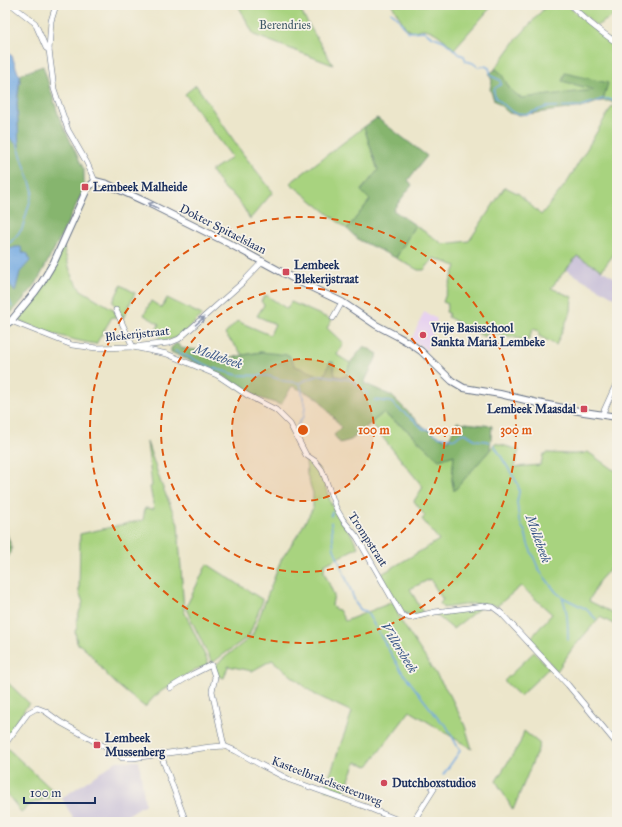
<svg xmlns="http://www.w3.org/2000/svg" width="622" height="827" viewBox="0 0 622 827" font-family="'IM FELL Great Primer',serif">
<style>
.built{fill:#e7d2ef}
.industrial{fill:#c8bfd8}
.green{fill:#a8d37f;stroke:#62816e}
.forest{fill:#86b56e;stroke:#507266}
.water{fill:#75aae2;stroke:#486ca0}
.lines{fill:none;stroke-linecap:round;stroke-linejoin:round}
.stream{stroke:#75aae2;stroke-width:1.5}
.minor-casing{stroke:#646f84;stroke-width:6}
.tertiary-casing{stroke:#646f84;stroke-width:8}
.minor{stroke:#fff;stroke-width:5}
.tertiary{stroke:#fff;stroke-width:6}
.oneway{stroke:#8d97ae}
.ring{fill:none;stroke:#de5710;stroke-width:2;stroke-dasharray:7 5}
.poi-dot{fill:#d1495b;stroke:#f7f3e8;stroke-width:1.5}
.labels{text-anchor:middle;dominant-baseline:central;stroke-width:3.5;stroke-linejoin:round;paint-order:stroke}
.park-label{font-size:12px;fill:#3e5866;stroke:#f7f3e8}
.poi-label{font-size:12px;font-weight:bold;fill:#1b2f5e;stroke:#f7f3e8;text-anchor:start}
.street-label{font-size:12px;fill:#1b2f5e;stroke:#f7f3e8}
.water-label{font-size:13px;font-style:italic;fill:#365486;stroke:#f7f3e8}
.centre{fill:#de5710;stroke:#f7f3e8;stroke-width:2}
.ring-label{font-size:12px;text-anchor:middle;font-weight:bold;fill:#de5710;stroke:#f7f3e8;stroke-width:3.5;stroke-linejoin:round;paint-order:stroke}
</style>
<rect width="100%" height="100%" fill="#f7f3e8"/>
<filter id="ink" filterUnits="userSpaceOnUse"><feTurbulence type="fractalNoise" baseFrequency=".025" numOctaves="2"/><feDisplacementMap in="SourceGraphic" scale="8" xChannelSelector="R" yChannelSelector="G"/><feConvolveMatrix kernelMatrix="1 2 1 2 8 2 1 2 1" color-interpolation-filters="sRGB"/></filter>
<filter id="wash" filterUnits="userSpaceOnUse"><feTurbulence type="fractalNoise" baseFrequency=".012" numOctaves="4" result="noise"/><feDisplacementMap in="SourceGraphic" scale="16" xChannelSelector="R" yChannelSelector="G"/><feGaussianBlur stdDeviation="0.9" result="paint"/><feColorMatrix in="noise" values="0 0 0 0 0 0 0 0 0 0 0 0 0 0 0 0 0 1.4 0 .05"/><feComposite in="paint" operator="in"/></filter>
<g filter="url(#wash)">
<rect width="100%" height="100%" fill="#ece6cb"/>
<path class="built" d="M424 312 437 319 427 351 421 346 411 340Z"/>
<g class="industrial">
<path d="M577 256 617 279V299L566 270 569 266Z"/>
<path d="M117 761H139L145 804 117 822H75L62 798Z"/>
</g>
<g class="green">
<path d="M238 5H297L333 65 254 35Z"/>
<path d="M392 5H493L454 49C447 42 434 29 423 29 420 29 416 31 413 32L406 28Z"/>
<path d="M547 5H567L600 34 617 45V101L615 104 609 101H598L534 111 492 73 516 40Z"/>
<path d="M574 5H617V14L596 26Z"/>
<path d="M196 85 243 154 273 192 250 219 243 207 234 196 221 186V184L211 171 232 157 185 94Z"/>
<path d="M612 106 617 108V250L602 270 577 256 551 288 572 297 571 311 556 345 539 336V331L533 329 528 341 488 331 485 337 448 317 449 313 446 312 448 304 443 302 456 266 434 258 424 270H418L396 258 415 225 443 244 469 241 505 187 519 194 541 215 568 181Z"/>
<path d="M364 127 378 171 361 190 370 200 347 229 290 183Z"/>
<path d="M63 246 72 277 81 290 113 309 118 318 112 317 96 344C69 340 44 331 19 321L18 318 19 316 41 288Z"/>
<path d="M121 285 135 293 123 318 113 302Z"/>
<path d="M266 295 287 309 291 302 332 320 327 328 343 343 337 355 350 363 346 377 335 376 333 362 324 378 261 352 243 355 225 334 237 321 270 335 275 324 257 316 264 305 261 301Z"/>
<path d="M167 298 202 315C195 322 187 332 177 337 172 340 167 340 161 341L156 331 159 324 144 315 151 301 162 308Z"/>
<path d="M383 413 407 430 439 460 454 455 452 480 454 490 490 450 495 443 519 450 514 467 540 465 542 460 543 455 547 453C557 453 580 456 588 452L612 469 617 471V561L599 581 589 601 617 615V626L600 617 572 649 557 671 529 640 552 614 521 586 497 606C480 600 461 606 443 608L440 603 443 600 430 579 410 589 423 613C415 614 410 616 403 612L380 575 439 540 422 519 425 516 414 501 423 487 371 423Z"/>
<path d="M147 442 161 483 178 524 184 611 208 662V665L194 670 163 690 154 697 145 707C133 698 120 688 109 677 98 665 90 651 77 643L75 631 77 628V618L83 602 79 592 80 534 143 520 145 508 154 509 150 487 152 486Z"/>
<path d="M306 460 313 464 320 470 330 501 338 518 350 532 358 547 324 565V572L334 595 332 605 335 609 339 610 345 621 393 602 401 621 450 695 465 726 472 749 410 711 368 766 356 762 343 795 325 789 352 712 314 694 272 660 252 671 228 666 224 678 217 676 214 666 252 636 281 560 299 533 313 508V493L307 475Z"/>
<path d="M207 564 263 600 249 636 212 663 187 611 186 607Z"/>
<path d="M481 607 453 629 435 614Z"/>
<path d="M534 652 549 668 520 696 504 681Z"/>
<path d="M5 680 29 703 5 738Z"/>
<path d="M524 731 540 744 513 810 496 781 520 743Z"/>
<path d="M7 748 60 797C42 799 35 800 21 812L5 791V751Z"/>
</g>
<g class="forest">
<path d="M43 66 59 117 84 170V189L62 234 36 284 14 310 5 318V133L19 147 17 103 21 74Z"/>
<path d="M496 69 501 73 510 89 521 98 594 90 562 81 565 73 608 83 603 100 584 107 519 115 509 113 494 100 490 89 492 81 489 74Z"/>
<path d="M377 118 427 156 408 180 412 185 393 210 415 225 396 258 359 240 347 229 370 200 361 191 378 170 364 127Z"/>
<path d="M175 344H178L181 348 206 351 221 357 227 358 261 352 289 355 295 366 324 377 330 362H333L335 376 346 377 350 363 364 346 378 354 364 383 392 396 424 428 448 441 457 422 492 426 490 450 454 491 452 480 454 455 439 460 407 430 383 413 351 440 340 443 334 435 341 427 318 398 292 386 281 405 257 397 244 391 224 376 173 353 171 352V348Z"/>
<path d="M5 528 12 549 5 563Z"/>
</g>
<g class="water">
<path d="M5 50 12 56 18 73 20 75 17 103 19 147 5 133Z"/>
<path d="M16 247H21L22 252 28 254 30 261 20 272 15 292C4 279 5 268 5 252L6 250Z"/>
</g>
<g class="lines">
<g class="stream">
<path d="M391 12 396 16 408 32 424 31 429 35 444 41 459 54 464 56 466 61 473 63 478 67 485 66 489 68 491 76 500 80 501 84 494 89V93L495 97 512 112 514 113 527 114 547 107 582 106 603 99H608L617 102"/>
<path d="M5 244 11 242 22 229 33 191 18 146"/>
<path d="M5 291 12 307"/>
<path d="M175 351 213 368 237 375 269 376 284 381 300 383 308 379 321 375 351 380 368 394"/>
<path d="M374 400 391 402 399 409 415 421 423 429H428L438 436 455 439 461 434 465 433 476 440 486 441 489 442"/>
<path d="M297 426 304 416 305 407 300 383"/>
<path d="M494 445 518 484 519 492 517 502 519 519 523 529 525 531 528 544 539 570 556 592 562 597 586 609 596 619"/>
<path d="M331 516 332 512"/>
<path d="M331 522 334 549 348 583 356 604 361 610 366 611 400 669 440 721 446 725 460 751 443 775"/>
<path d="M562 597C568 611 568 626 568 640"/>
</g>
</g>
</g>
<g filter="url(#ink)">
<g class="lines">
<defs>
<g id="minor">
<path d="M12 5 35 23 46 48 49 50"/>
<path d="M56 5 51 21 49 50 54 89 68 130 87 163 95 181"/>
<path d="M571 5C584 20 601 32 617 43"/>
<path d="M116 310 133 347"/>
<path d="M333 318 342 302"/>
<path d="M11 321 72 345 97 348 133 347 169 343 179 339 242 283 263 261"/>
<path d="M133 347 167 354 217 375 247 395 276 410 290 424 306 455 315 461 322 470 336 508 343 520 357 537 401 614 404 616 410 618 435 612 484 606 493 607 501 613 568 685 617 744"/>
<path d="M602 415 617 382"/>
<path d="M170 688 193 674 211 665 215 677 212 691 224 746"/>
<path d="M5 744 28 713 37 708 45 711 60 722 118 754 122 758H133L210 747 224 746 236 751 261 765 290 780 366 807 403 822"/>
<path d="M161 755 186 822"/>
<path d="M413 822 434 789 432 788 435 784"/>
</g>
<path id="tertiary" d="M5 325 11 321 35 292 42 282 54 262 87 189 95 181 107 184 146 202 228 243 300 282 342 302 376 325 397 336 411 344 421 351 452 381 464 388 500 394 538 403 584 412 617 417"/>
</defs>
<use href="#minor" class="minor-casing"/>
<use href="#tertiary" class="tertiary-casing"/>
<use href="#minor" class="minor"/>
<use href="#tertiary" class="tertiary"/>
</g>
<defs><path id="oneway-shaft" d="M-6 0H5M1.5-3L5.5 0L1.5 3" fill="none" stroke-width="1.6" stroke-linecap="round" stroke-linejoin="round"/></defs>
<g class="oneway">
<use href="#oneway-shaft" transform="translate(153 206) rotate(-153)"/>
<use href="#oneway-shaft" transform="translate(200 321) rotate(-41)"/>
</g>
</g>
<circle cx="303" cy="430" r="71" fill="#de5710" fill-opacity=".12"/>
<g class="ring">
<circle cx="303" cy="430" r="71"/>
<circle cx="303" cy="430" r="142"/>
<circle cx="303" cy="430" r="213"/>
</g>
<g class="poi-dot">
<rect x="81" y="183" width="8" height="8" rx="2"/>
<rect x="282" y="268" width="8" height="8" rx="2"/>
<circle cx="423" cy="335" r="4"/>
<rect x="580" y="405" width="8" height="8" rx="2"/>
<rect x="93" y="741" width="8" height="8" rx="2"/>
<circle cx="384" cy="783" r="4"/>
</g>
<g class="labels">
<g class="park-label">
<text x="285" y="25">Berendries</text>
</g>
<g class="poi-label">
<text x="93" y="187">Lembeek Malheide</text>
<text x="294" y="265">Lembeek<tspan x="294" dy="14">Blekerijstraat</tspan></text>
<text x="431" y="328">Vrije Basisschool<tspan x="431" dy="14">Sankta Maria Lembeke</tspan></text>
<text x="576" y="409" text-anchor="end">Lembeek Maasdal</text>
<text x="105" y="738">Lembeek<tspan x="105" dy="14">Mussenberg</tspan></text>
<text x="392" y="783">Dutchboxstudios</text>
</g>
<g class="street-label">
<text transform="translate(223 229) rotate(27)">Dokter Spitaelslaan</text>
<text transform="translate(137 334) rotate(-6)">Blekerijstraat</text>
<text transform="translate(368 539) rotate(57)">Trompstraat</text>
<text transform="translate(327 781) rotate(21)">Kasteelbrakelsesteenweg</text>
</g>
<g class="water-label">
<text transform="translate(218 357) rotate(19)">Mollebeek</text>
<text transform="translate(538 539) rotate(70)">Mollebeek</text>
<text transform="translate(399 648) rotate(58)">Villersbeek</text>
</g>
</g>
<circle cx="303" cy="430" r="6" class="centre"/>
<g class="ring-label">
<text x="374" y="434">100 m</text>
<text x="445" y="434">200 m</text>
<text x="516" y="434">300 m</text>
</g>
<rect width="622" height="827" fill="none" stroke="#f7f3e8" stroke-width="20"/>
<path d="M24 797v6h71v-6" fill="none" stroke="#1b2f5e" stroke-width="2"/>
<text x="30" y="797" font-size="12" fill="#1b2f5e" stroke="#f7f3e8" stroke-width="3" paint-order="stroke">100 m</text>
</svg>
